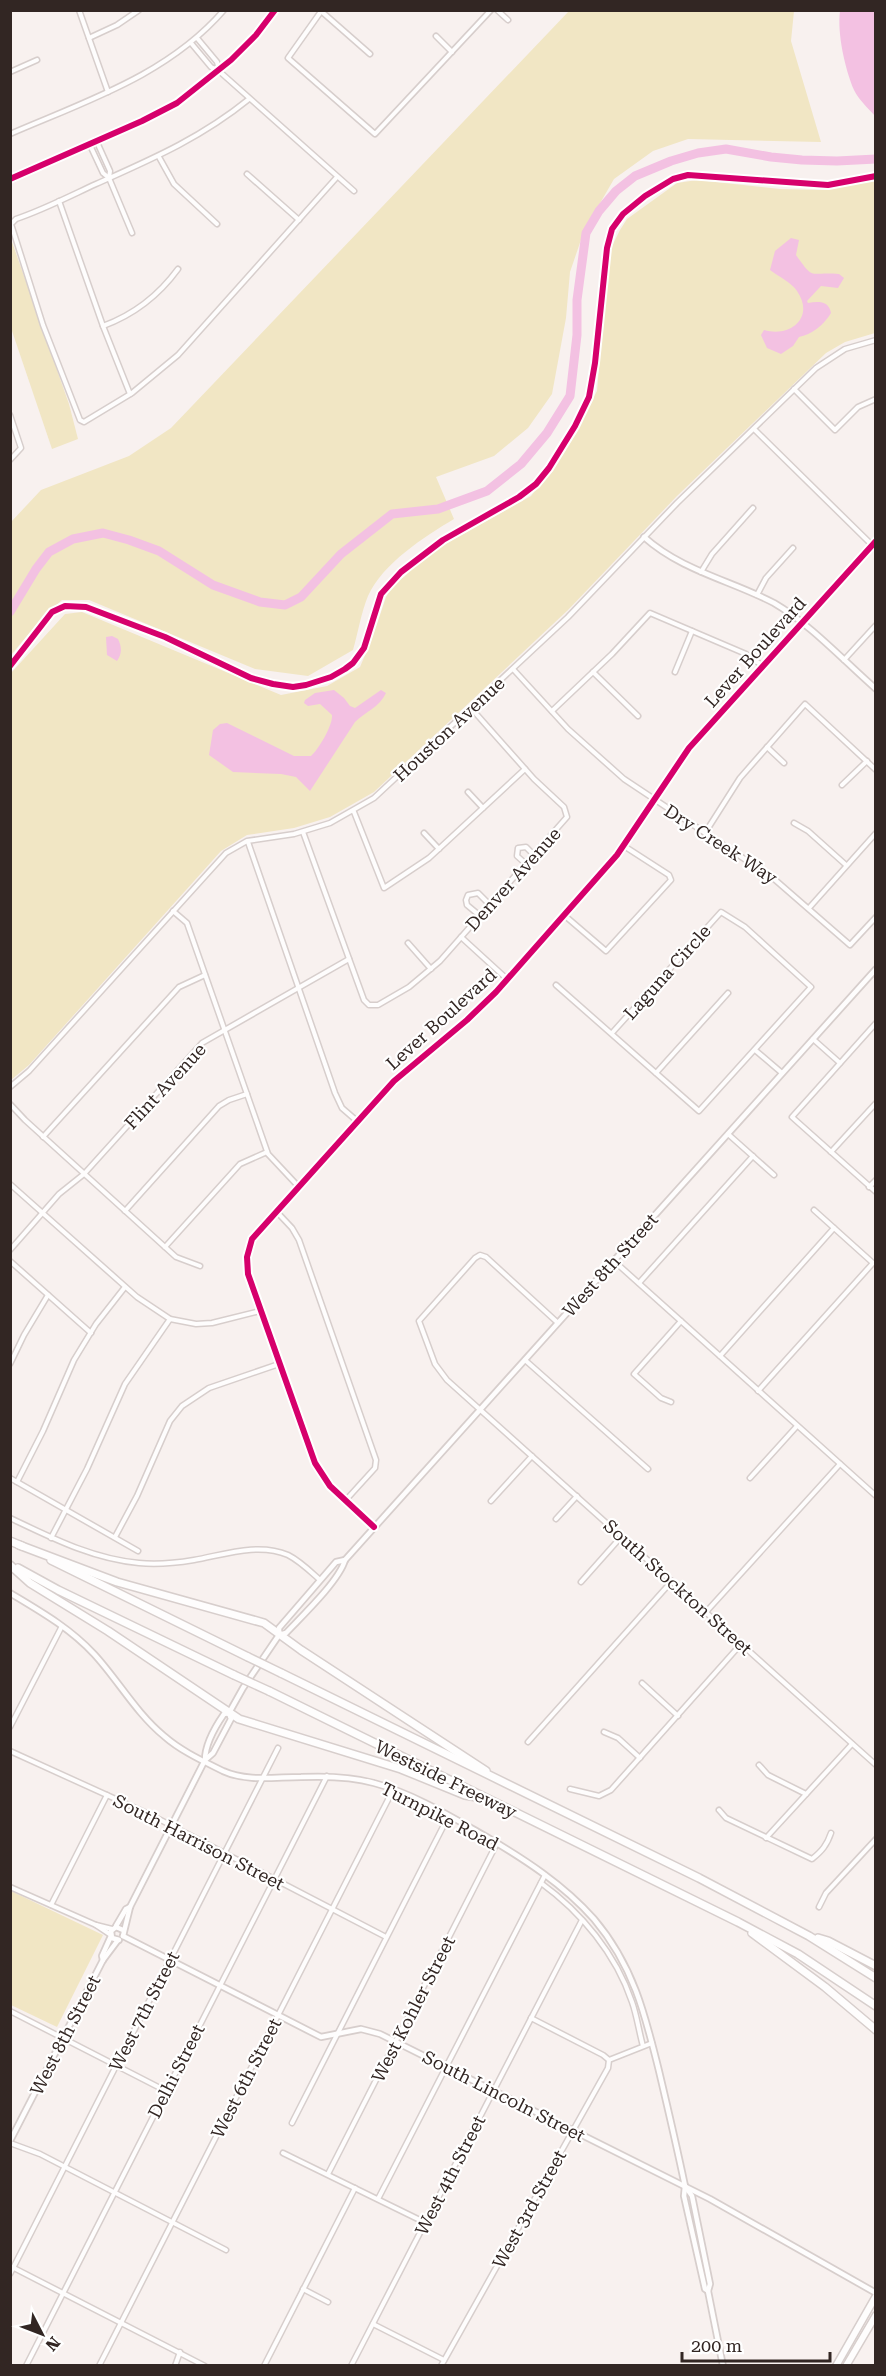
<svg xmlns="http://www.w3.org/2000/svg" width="886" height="2376" viewBox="0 0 886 2376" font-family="'Roboto Serif',serif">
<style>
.green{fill:#f1e6c4}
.water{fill:#f3c1e2}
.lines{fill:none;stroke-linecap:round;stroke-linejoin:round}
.river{stroke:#f3c1e2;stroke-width:9}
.minor-casing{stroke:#d7cecc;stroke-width:7}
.tertiary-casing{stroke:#d7cecc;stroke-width:8}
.primary-casing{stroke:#d7cecc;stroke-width:9}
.motorway-casing{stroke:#d7cecc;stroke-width:10}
.minor{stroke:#fefdfd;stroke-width:4}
.tertiary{stroke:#fefdfd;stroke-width:4.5}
.primary{stroke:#fefdfd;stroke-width:6}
.motorway{stroke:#fefdfd;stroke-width:7}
.motorway-bridge-casing{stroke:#d7cecc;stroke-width:10;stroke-linecap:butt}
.motorway-bridge{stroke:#fefdfd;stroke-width:7}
.cycleway-casing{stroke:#fff;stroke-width:10}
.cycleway{stroke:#d6006c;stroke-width:6}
.labels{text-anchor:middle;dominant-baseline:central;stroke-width:4.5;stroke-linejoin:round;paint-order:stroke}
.street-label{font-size:18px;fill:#322623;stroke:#fff}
</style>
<rect width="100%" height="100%" fill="#f8f1ef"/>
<g class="green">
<path d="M569 11H794L791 41 821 142 688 139 653 151 614 179 584 231 570 272 566 318 552 394 528 428 494 456 436 477 454 519C424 537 383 563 368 596 361 613 358 633 353 650L308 676 255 669 89 600H62L42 618 11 655V522L41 490 129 456 171 428Z"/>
<path d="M697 180 780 189 823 190 875 181V333L845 342 826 353 677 496 568 610 374 792 330 817 294 828 247 835 221 851 29 1065 11 1080V673L65 614 82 612 281 695 327 686 360 667 373 636 386 597 394 583 404 577 426 555 531 496 565 451 597 391 609 252 620 230 627 219 677 183Z"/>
<path d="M11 239 69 404 78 439 52 449 11 328Z"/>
<path d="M11 1891 103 1935 57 2027 11 2005Z"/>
</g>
<g class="water">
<path d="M840 11H875V116C868 108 859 100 854 90 845 69 837 33 840 11Z"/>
<path d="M791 238 799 240 796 255C815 282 809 271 839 274L844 278 838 288 821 286 807 301 808 303C819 301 829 301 831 313 825 324 811 335 799 337L793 346 781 354 767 348 761 335 764 330C791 338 815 317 797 291 791 282 779 277 770 270L775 251Z"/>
<path d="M112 636 118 639C122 647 122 654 117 661L107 655 106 637Z"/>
<path d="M334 690 344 698 350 706 355 708 381 690 386 693C380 707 365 712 355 722L310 791 296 777 281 774 233 772 209 755 213 730 220 724 227 723 294 756H311C319 749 333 725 332 715L320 704 308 706 304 703 305 700 315 693Z"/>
</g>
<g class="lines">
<path class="river" d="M10 612 36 569 49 552 73 539 103 533 129 540 159 551 213 585 260 602 285 605 301 597 341 554 392 514 438 509 487 491 521 464 547 433 570 396 577 335V300L586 233 599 211 616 191 635 176 671 161 698 153 726 149 771 157 802 160 837 161 876 159"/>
<defs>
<g id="minor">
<path d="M79 10 108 92"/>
<path d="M322 10 288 58 375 134 491 10"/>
<path d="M497 10 508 20"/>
<path d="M321 11 370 54"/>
<path d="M436 36 452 52"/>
<path d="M89 38 117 25 139 10"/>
<path d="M197 38 217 62 219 70"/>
<path d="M191 43 211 67 219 71 354 191"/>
<path d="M10 72 37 60"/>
<path d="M249 99C201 138 152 159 96 184 70 196 43 210 16 219L11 224 43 325 80 420 84 422 132 393 178 355 337 177"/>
<path d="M10 134C86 101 168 75 224 10"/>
<path d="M96 140 110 171 109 178 132 233"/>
<path d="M89 143 103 173 109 178"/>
<path d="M159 157 174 184 217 224"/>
<path d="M247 174 299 220"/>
<path d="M59 201 103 326 130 394"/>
<path d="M103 326C133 315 159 295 178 269"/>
<path d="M794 389 835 430 858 407 876 399"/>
<path d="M10 415 21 448 10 460"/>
<path d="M754 429 871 544"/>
<path d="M701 572 712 554 753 508"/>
<path d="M757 595 766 578 793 548"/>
<path d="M844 660 876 625"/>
<path d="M10 666 52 612 65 606 86 607 165 637 251 678 273 684 293 687 306 685 331 677 345 669 353 663 364 648 381 594 401 572 443 540 519 497 536 484 549 468 575 426 589 397 595 363 607 248 612 229 623 214 645 196 673 179 688 175 828 185 876 176"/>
<path d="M513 669 568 729 624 779 773 878 850 945 876 917"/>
<path d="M593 672 638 716"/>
<path d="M675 672 692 631"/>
<path d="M552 711 612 654 650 613 746 654 763 666"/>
<path d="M767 747 784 763"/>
<path d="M842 785 867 761"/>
<path d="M468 792 483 808"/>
<path d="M354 812 384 888 429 858 525 769"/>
<path d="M794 823 808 831 846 865"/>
<path d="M303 832 364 1000 369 1005H378L409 987 440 961 567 817 564 807 534 779 471 708"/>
<path d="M424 833 439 849"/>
<path d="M705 833 740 778 805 704 876 770"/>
<path d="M248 842 335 1093 342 1108 357 1121"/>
<path d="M526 864 517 856 518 848 526 847 534 855"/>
<path d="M809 908 876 833"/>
<path d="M173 911 187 923 268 1154 298 1186"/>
<path d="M479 915 467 905 466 900 468 895 478 893 489 904"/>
<path d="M564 915 606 951 671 880 669 875 624 846"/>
<path d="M461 937 507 979"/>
<path d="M408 943 431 969"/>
<path d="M556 985 699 1111 811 987 745 927 721 912 612 1033"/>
<path d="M876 1023 792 1117 876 1192"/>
<path d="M813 1039 840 1063"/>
<path d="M755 1050 782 1073"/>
<path d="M656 1073 728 993"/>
<path d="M10 1087 29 1071 226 853 247 841 294 834 330 823 374 798 568 617 677 503 816 368 845 349 876 340"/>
<path d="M10 1104 25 1120 176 1257 200 1266"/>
<path d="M728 1134 774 1175"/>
<path d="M43 1137 179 987 205 975"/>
<path d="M831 1152 876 1103"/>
<path d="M10 1184 137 1297 170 1319 196 1324 212 1323 260 1311"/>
<path d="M869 1187 876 1180"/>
<path d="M125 1211 219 1106 229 1100 247 1094"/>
<path d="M276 1211 292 1228 299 1240 376 1460 375 1468 345 1501"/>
<path d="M165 1247 240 1164 267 1152"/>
<path d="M10 1250 59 1194 84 1174 202 1043 349 959"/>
<path d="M10 1261 91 1333"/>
<path d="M614 1261 876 1496"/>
<path d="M639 1283 753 1156"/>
<path d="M558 1323 486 1257 480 1255 475 1258 419 1321 435 1364 447 1380 876 1765"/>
<path d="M720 1356 834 1228"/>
<path d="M525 1360 648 1469"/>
<path d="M10 1364 24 1335 48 1295"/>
<path d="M758 1391 873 1263 814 1210"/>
<path d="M671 1402 661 1398 634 1374 681 1321"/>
<path d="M10 1478 138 1551"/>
<path d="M750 1478 797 1426"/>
<path d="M17 1482 43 1431 74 1360 96 1324 125 1287"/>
<path d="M491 1501 532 1456"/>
<path d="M10 1518C52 1538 93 1559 139 1563 157 1565 176 1563 194 1560 223 1555 258 1542 288 1555 300 1561 310 1571 320 1580"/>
<path d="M556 1519 577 1496"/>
<path d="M374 1527 330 1486 315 1463 248 1274 247 1257 252 1239 394 1081 467 1020 496 992 617 855 689 748 876 541"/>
<path d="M115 1537 137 1496 170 1421 182 1406 209 1388 279 1364"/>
<path d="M51 1538 87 1469 125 1384 170 1319"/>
<path d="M581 1582 621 1537"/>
<path d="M706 1612 840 1464"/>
<path d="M642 1683 678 1716"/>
<path d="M10 1727 62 1626"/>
<path d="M604 1732 618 1738 640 1758"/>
<path d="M528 1742 672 1581"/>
<path d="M10 1751 153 1816 386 1937"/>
<path d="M759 1765 768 1775 806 1794"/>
<path d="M570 1789 599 1796 611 1790 741 1644"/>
<path d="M719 1810 726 1818 812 1859C822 1851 827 1845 831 1833"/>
<path d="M766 1838 852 1744"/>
<path d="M541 1883C581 1912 616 1954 632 2002 637 2016 639 2032 643 2046"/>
<path d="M10 1887 96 1925 112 1929"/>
<path d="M51 1905 107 1795"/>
<path d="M819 1907 826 1893 876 1839"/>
<path d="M96 1925 111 1935"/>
<path d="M10 2011 166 2091"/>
<path d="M531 2018 603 2055 609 2060"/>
<path d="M292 2123 448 1817"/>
<path d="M10 2143 40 2154 226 2250"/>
<path d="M283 2153 426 2223"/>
<path d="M328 2174 497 1843"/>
<path d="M378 2199 545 1875"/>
<path d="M10 2266 205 2366"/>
<path d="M10 2274 278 1748"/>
<path d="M303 2289 328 2302"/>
<path d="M373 2324 444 2360"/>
<path d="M26 2366 327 1776"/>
<path d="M99 2366 393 1790"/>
<path d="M175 2366 180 2352"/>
<path d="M264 2366 355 2188"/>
<path d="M351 2366 582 1920"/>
<path d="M441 2366 608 2068 609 2060 652 2043"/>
</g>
<g id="tertiary">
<path d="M10 179 142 121 177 103 231 60 256 35 275 10"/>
<path d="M644 537C682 571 730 580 774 603 810 624 844 661 876 689"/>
<path d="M10 1593C40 1611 70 1628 94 1654 118 1680 136 1713 164 1736 181 1751 203 1761 223 1771 247 1782 275 1777 301 1777 325 1776 350 1776 374 1783 412 1793 450 1816 485 1836 524 1859 563 1884 594 1919 633 1965 645 2014 659 2071 668 2109 677 2148 685 2186L692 2196 710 2284 708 2291"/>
<path d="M279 1635V1628L336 1562 345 1560"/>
<path d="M205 1760 213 1753 231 1719 229 1713 243 1688 279 1635 286 1633C302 1616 339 1581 345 1560L876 969"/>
<path d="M116 1926 126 1909 130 1907"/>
<path d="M123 1936 321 2037 361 2029 380 2034 710 2199 876 2293"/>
<path d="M123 1936 130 1907 205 1760C205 1744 215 1727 224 1714L229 1713"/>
<path d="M119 1940 112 1938 111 1931 116 1927 123 1930"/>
<path d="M103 1960 102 1956 111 1936"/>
<path d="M10 2141 103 1960 118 1940"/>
<path d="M685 2186 684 2196 705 2289 708 2291 723 2366"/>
</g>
<g id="primary">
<path d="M836 2366 876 2296"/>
<path d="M846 2366 876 2315"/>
</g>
<g id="motorway">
<path d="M10 1541 22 1546"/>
<path d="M19 1545 117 1582 264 1623 301 1650 486 1771"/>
<path d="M51 1560 248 1657"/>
<path d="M10 1565 30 1583 108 1631 239 1719 401 1769 465 1795 477 1797"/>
<path d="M18 1568 58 1590 234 1675"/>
<path d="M281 1673 699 1878 809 1936 876 1978"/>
<path d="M269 1691 738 1922 798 1954 876 2006"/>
<path d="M752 1933 825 1987 876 2030"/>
<path d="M818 1938 828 1941 876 1966"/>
</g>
</defs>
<use href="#minor" class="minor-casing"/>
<use href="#tertiary" class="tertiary-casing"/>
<use href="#primary" class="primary-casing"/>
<use href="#motorway" class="motorway-casing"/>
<use href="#minor" class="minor"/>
<use href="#tertiary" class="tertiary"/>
<use href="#primary" class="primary"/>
<use href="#motorway" class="motorway"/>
<defs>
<g id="motorway-bridge">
<path d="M248 1657 281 1673"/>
<path d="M234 1675 269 1691"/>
</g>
</defs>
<use href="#motorway-bridge" class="motorway-bridge-casing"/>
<use href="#motorway-bridge" class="motorway-bridge"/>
<defs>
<g id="cycleway">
<path d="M10 179 142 121 177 103 231 60 256 35 275 10"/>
<path d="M10 666 52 612 65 606 86 607 165 637 251 678 273 684 293 687 306 685 331 677 345 669 353 663 364 648 381 594 401 572 443 540 519 497 536 484 549 468 575 426 589 397 595 363 607 248 612 229 623 214 645 196 673 179 688 175 828 185 876 176"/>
<path d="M374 1527 330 1486 315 1463 248 1274 247 1257 252 1239 394 1081 467 1020 496 992 617 855 689 748 876 541"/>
</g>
</defs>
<use href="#cycleway" class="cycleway-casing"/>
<use href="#cycleway" class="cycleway"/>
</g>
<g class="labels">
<g class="street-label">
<text transform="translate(755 652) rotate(-48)">Lever Boulevard</text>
<text transform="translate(449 729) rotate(-43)">Houston Avenue</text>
<text transform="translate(721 844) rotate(33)">Dry Creek Way</text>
<text transform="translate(513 879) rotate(-48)">Denver Avenue</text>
<text transform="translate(667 972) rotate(-48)">Laguna Circle</text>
<text transform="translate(441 1019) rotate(-42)">Lever Boulevard</text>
<text transform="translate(165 1086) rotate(-47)">Flint Avenue</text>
<text transform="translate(610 1265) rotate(-48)">West 8th Street</text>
<text transform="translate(678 1587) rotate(42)">South Stockton Street</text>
<text transform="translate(446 1779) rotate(26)">Westside Freeway</text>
<text transform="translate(440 1816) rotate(27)">Turnpike Road</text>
<text transform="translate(199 1842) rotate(27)">South Harrison Street</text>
<text transform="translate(413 2009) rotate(-63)">West Kohler Street</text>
<text transform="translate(144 2011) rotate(-63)">West 7th Street</text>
<text transform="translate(65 2035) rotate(-63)">West 8th Street</text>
<text transform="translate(176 2071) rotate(-63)">Delhi Street</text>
<text transform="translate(246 2078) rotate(-63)">West 6th Street</text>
<text transform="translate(504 2096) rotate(27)">South Lincoln Street</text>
<text transform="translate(450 2175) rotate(-63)">West 4th Street</text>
<text transform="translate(529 2209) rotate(-61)">West 3rd Street</text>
</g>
</g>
<rect width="886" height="2376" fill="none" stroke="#322623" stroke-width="24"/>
<g transform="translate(42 2334) rotate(132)" stroke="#ffffff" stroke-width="4.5" paint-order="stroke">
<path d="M0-4.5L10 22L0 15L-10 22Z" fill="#322623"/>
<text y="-9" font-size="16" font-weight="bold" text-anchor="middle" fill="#322623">N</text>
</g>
<path d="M682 2352v9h148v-9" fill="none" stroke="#322623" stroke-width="3"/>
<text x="691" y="2352" font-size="18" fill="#322623" stroke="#ffffff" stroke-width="4.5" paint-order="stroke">200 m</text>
</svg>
